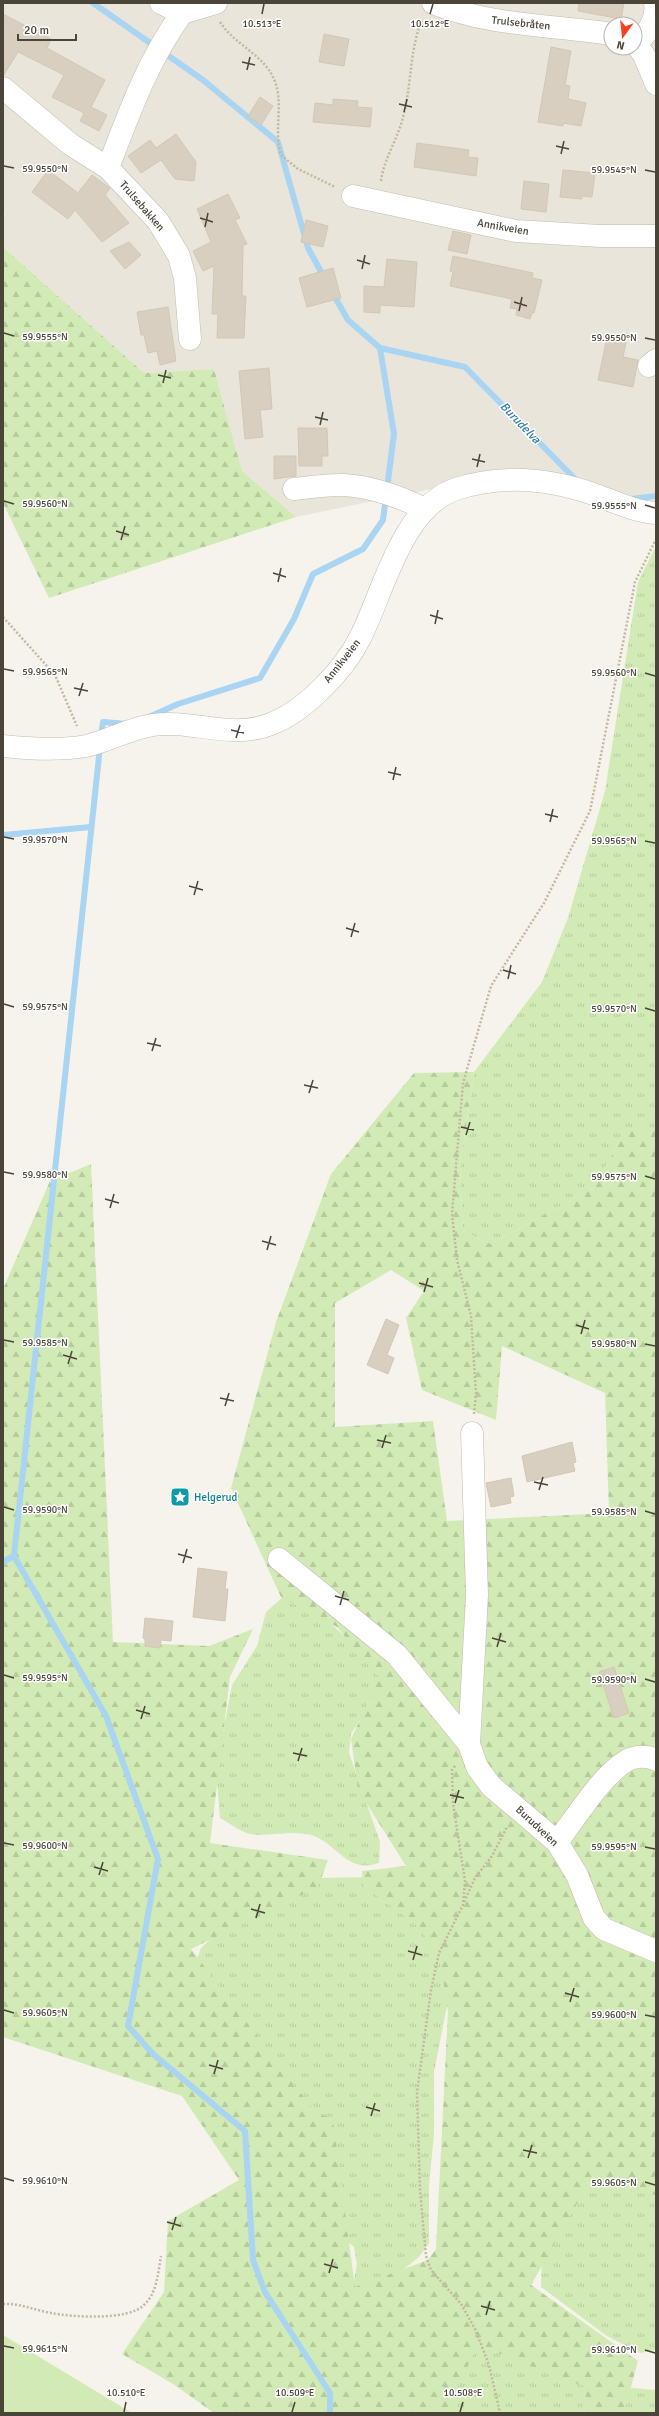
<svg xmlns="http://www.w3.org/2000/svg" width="659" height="2416" viewBox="0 0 659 2416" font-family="Signika,sans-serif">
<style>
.residential{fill:#eae5da;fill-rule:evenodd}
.grass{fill:url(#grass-tufts)}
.forest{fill:url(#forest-firs);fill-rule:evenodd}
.green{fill:#d2eab5}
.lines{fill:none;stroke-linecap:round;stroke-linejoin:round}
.stream{stroke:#a9d4f2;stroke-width:6}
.building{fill:#d8cfc1;stroke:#d3c7b4}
.minor-casing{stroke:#c2bbae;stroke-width:23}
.path{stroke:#c4b79f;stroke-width:2.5;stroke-dasharray:2 2;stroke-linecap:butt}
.minor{stroke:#fff;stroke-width:22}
.ticks{fill:none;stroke:#4b4439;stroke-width:1.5}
.labels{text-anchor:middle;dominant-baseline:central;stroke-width:3;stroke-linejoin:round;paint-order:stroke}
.street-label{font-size:11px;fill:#4b4439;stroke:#fff}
.culture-label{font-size:11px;fill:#0d838f;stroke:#fff;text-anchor:start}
.water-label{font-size:12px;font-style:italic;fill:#2e7ab2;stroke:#fff}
.ticks-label{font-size:10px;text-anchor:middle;fill:#4b4439;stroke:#fff;stroke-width:3;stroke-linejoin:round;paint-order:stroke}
</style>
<defs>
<pattern id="grass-tufts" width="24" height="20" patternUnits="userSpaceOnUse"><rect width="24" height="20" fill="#d2eab5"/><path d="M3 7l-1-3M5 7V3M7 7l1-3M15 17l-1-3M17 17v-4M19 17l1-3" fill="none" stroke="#b6ca9c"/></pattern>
<pattern id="forest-firs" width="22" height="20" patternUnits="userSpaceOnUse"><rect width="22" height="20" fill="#d2eab5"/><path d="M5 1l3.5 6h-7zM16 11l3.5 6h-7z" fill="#b6ca9c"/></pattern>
</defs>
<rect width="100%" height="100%" fill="#f6f3ec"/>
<path class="residential" d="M3 3H656V507L523 470 296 517 242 471 214 369 144 373 3 247V218L5 214 3 212ZM611 24H635V48H611Z"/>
<g class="grass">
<path d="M656 546V1131H625L595 1187 491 1244 463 1231 460 1168 474 1072 542 982 568 918 605 791 638 582Z"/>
<path d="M283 1597 316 1610 378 1667 380 1687 351 1734 349 1753 380 1842 379 1863C348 1874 338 1845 314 1836 294 1829 271 1837 250 1834 241 1832 229 1823 220 1818L216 1769 232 1685 257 1646 266 1612Z"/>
<path d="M374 1877 434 1923 452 1980 434 2072V2133L429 2186V2243L419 2257 399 2273 350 2303 357 2264 354 2247 338 2234 188 1984 201 1948 238 1913 314 1878Z"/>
<path d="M584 2174 656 2191V2350L640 2353 607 2336 541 2287 542 2254Z"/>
<path d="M475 2329 593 2377 597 2413H441Z"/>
<path d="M632 2388 656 2390V2413H619L622 2393Z"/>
</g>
<g class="forest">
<path d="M3 247 144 373 214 369 242 471 296 517 49 598 3 503Z"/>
<path d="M474 1072 460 1168 463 1231 491 1244 595 1187 625 1131H656V2195L587 2186 531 2285 638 2361 624 2413H581L588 2388 478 2345 445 2413H214L173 2384 122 2354 164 2292 168 2221 239 2180 182 2096 3 2037V1289L50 1181 91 1164 113 1642 209 1646 253 1629 230 1677 210 1843 328 1860 318 1887 191 1949 310 2106 333 2121 355 2287 428 2260 436 2249 448 2011 439 1953 414 1923 363 1886 362 1871 406 1866 358 1790 351 1739 379 1678 337 1627 281 1597 231 1488 276 1322 331 1174 414 1073ZM391 1270 424 1291 406 1318 422 1390 496 1420 502 1346 605 1393 609 1513 447 1521 433 1421 335 1427V1303Z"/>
</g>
<path class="green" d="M3 2335 132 2413 3 2412Z"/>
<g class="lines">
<g class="stream">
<path d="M93 3 203 80 278 142 308 248 325 279"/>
<path d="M380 348 465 367 578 482"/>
<path d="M631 499 656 496"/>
<path d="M149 717 178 704 260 678 294 619 313 574 363 549 383 520 394 434 380 348 348 320 333 294"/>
<path d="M101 736 103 722 127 724"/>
<path d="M100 747 14 1556 106 1716 158 1859 128 2026 153 2054 245 2131 253 2260 265 2292 330 2393V2413"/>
<path d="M3 835 91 827"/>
<path d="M3 1562 14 1556"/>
</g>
</g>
<g class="building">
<path d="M579 3H624L621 19 578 11Z"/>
<path d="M3 14 51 39 47 48 105 80 91 107 107 115 99 131 80 121 84 113 52 97 64 75 18 52 3 76Z"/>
<path d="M324 34 349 39 344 66 319 62Z"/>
<path d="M551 47 571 51 565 85 570 86 568 99 586 103 581 126 563 123V126L538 122Z"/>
<path d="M260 97 273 106 261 125 248 116Z"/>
<path d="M333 99 358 101 357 107 372 108 370 127 313 122 315 103 333 105Z"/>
<path d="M176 134 196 162 194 181 175 179 161 160 141 173 128 156 150 140 156 148Z"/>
<path d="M417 143 469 150 468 157 478 158 476 176 414 167Z"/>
<path d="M48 170 78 193 92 175 110 188 105 195 129 223 102 242 75 210 68 219 32 192Z"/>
<path d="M563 170 595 173 592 197 582 196V199L560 197Z"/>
<path d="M524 181 549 184 546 212 521 209Z"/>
<path d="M228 194 240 218 235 220 247 244 243 245 242 296H246L244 338H217L218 314H212L214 266 203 271 193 251 211 242 197 209Z"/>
<path d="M306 220 328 226 323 247 301 242Z"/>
<path d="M453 231 471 235 467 254 448 250Z"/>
<path d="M129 242 141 255 125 269 110 251Z"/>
<path d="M453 256 533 273 532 278 542 280 534 313H532L530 319 516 315 517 309 510 308 512 299 450 286 453 272 450 271Z"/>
<path d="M387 259 417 262 414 307 380 305V313L364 312V286L384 287Z"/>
<path d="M333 268 341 298 307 307 299 278Z"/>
<path d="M168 307 176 361 160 365 157 351 148 353 144 335H141L137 312Z"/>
<path d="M607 338 626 342 623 357 638 360 633 387 598 380Z"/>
<path d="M269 368 272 409 260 410 263 437 245 439 239 371Z"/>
<path d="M298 428H327L328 456H322V466H299Z"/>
<path d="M274 456H296V476L274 479Z"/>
<path d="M386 1319 399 1325 387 1355 394 1358 388 1374 367 1365Z"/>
<path d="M572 1442 576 1462 573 1463 575 1471 527 1482 522 1456Z"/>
<path d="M511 1478 514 1496 510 1497 511 1503 491 1507 486 1483Z"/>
<path d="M198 1568 227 1572 225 1589H228L225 1621 193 1617Z"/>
<path d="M145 1618 173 1621 171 1641 161 1640 160 1648 145 1646V1639L143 1638Z"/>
<path d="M614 1667 629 1713 614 1718 599 1672Z"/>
</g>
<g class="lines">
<defs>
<g id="minor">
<path d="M161 3 182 13 216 3"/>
<path d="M433 3C490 26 551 25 611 34"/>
<path d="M635 43 644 55 656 84"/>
<path d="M636 44C647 33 658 20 655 3"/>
<path d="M3 88 70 144 108 168 158 221 179 256 185 278 190 339"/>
<path d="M108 168C129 113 147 62 182 13"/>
<path d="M353 196 516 231 600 236H656"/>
<path d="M649 366 656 360"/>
<path d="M294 489C310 487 327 485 343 485 371 486 400 497 425 509"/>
<path d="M3 746C30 749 58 751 86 746 109 741 130 728 153 725 191 719 231 740 271 724 305 711 344 670 360 638 384 591 401 508 456 489 502 474 551 479 596 495 615 502 636 512 656 513"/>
<path d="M279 1559 397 1655 469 1744 477 1767 491 1786 557 1842 577 1875 594 1918 604 1929 656 1951"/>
<path d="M469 1744 477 1595 472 1433"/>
<path d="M557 1842C576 1818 600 1777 626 1761 635 1756 647 1755 656 1760"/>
</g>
</defs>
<use href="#minor" class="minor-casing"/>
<g class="path">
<path d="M220 22C234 44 262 54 273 77 285 100 273 130 281 155L298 169 335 187"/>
<path d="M381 181C384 158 398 139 403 117 412 85 409 51 422 20"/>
<path d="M3 617 55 675 77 726"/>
<path d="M474 1414 476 1394 471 1316 457 1260 452 1214 463 1083 491 986 544 903 590 811 635 582 656 539"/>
<path d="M455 1766 452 1770 453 1803 465 1881 463 1905 439 1953 431 1990 417 2092 420 2190 426 2256 431 2270 461 2304 475 2329 489 2365 500 2413"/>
<path d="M464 1902 475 1878 492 1856 507 1827"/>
<path d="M3 2304C20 2303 34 2310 51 2313 72 2317 128 2321 144 2305 157 2293 158 2273 161 2256"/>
</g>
<use href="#minor" class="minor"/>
</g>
<path class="ticks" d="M262 14 264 4M430 14 433 4M242 62 255 65M247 70 250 57M399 104 412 107M404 112 407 99M556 146 569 149M561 154 564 141M4 166 14 168M645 170 655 172M200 218 213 222M205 227 208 213M357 260 370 264M362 269 365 255M514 302 527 306M519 311 522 297M4 333 14 336M645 338 655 340M158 375 171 378M163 383 166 370M315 417 328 420M320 425 323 412M472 459 485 462M477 467 480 454M4 501 14 504M645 505 655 508M116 531 129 535M121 540 125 526M273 573 286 577M278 582 281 568M430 615 443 619M435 624 438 610M4 669 14 671M645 673 655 676M74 688 88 691M79 696 83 683M231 730 244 733M236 738 240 725M388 772 401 775M393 780 396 767M545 814 558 817M550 822 553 809M4 837 14 839M645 841 655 843M189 886 203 890M194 895 198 881M346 928 359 932M351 937 355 923M503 970 516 974M508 979 511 965M4 1004 14 1007M645 1008 655 1011M147 1043 161 1046M152 1051 156 1038M304 1085 318 1088M309 1093 313 1080M461 1127 474 1130M466 1135 470 1122M4 1172 14 1174M645 1176 655 1179M105 1199 119 1203M110 1208 114 1194M262 1241 276 1245M267 1250 271 1236M419 1283 433 1287M424 1292 428 1278M576 1325 589 1329M581 1334 585 1320M4 1340 14 1342M645 1344 655 1346M63 1355 77 1359M68 1364 72 1351M220 1398 234 1401M225 1406 229 1393M377 1440 391 1443M382 1448 386 1435M534 1482 548 1485M539 1490 543 1477M4 1507 14 1510M645 1511 655 1514M178 1554 192 1558M183 1563 187 1549M335 1596 349 1600M340 1605 344 1591M492 1638 506 1642M497 1647 501 1633M4 1675 14 1678M645 1679 655 1682M136 1710 150 1714M141 1719 145 1706M293 1753 307 1756M298 1761 302 1748M450 1795 464 1798M455 1803 459 1790M4 1843 14 1845M645 1847 655 1849M94 1867 108 1871M99 1875 103 1862M251 1909 265 1913M256 1918 260 1904M408 1951 422 1955M413 1960 417 1946M565 1993 579 1997M570 2002 574 1988M4 2010 14 2013M645 2015 655 2017M209 2065 223 2069M214 2074 218 2060M366 2107 380 2111M371 2116 375 2103M523 2150 537 2153M528 2158 532 2145M4 2178 14 2181M645 2182 655 2185M167 2222 181 2226M172 2230 176 2217M324 2264 338 2268M329 2273 333 2259M481 2306 495 2310M486 2315 490 2301M4 2346 14 2348M645 2350 655 2353M124 2412 126 2402M292 2412 295 2402M460 2412 463 2402"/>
<defs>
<symbol id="sight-square" viewBox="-11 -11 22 22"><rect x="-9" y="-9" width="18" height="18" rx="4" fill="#0f9aa8" stroke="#fff"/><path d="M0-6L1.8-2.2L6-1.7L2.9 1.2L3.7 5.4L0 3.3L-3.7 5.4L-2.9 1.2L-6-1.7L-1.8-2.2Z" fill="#fff"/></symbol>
</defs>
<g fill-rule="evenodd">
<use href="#sight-square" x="169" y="1486" width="22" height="22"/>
</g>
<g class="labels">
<g class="street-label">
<text transform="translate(521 23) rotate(6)">Trulsebråten</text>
<text transform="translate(142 206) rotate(49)">Trulsebakken</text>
<text transform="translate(503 227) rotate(10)">Annikveien</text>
<text transform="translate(342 661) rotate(-52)">Annikveien</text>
<text transform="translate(537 1826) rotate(43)">Burudveien</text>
</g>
<g class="culture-label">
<text x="194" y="1497">Helgerud</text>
</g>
<g class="water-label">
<text transform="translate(520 423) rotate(46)">Burudelva</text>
</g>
</g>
<g class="ticks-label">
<text x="262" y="27">10.513°E</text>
<text x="430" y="27">10.512°E</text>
<text x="45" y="172">59.9550°N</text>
<text x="614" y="173">59.9545°N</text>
<text x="45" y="340">59.9555°N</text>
<text x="614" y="341">59.9550°N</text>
<text x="45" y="507">59.9560°N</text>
<text x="614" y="509">59.9555°N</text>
<text x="45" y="675">59.9565°N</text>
<text x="614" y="676">59.9560°N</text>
<text x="45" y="843">59.9570°N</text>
<text x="614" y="844">59.9565°N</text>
<text x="45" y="1010">59.9575°N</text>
<text x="614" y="1012">59.9570°N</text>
<text x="45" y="1178">59.9580°N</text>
<text x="614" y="1180">59.9575°N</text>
<text x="45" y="1346">59.9585°N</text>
<text x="614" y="1347">59.9580°N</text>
<text x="45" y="1513">59.9590°N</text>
<text x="614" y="1515">59.9585°N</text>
<text x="45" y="1681">59.9595°N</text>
<text x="614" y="1683">59.9590°N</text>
<text x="45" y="1849">59.9600°N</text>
<text x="614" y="1850">59.9595°N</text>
<text x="45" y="2016">59.9605°N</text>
<text x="614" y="2018">59.9600°N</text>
<text x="45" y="2184">59.9610°N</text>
<text x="614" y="2186">59.9605°N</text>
<text x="45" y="2352">59.9615°N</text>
<text x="614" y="2353">59.9610°N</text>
<text x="126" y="2396">10.510°E</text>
<text x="295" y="2396">10.509°E</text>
<text x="463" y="2396">10.508°E</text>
</g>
<rect width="659" height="2416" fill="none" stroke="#4b4439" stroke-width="8"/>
<g transform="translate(623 36) rotate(195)"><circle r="19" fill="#ffffff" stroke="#b7b4b0"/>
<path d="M0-3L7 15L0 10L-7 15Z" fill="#fc3f1d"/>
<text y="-6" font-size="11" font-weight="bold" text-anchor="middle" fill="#4b4439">N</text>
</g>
<path d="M18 34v6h58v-6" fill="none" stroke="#4b4439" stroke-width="2"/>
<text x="24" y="34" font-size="12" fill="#4b4439" stroke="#ffffff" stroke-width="3" paint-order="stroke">20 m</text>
</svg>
